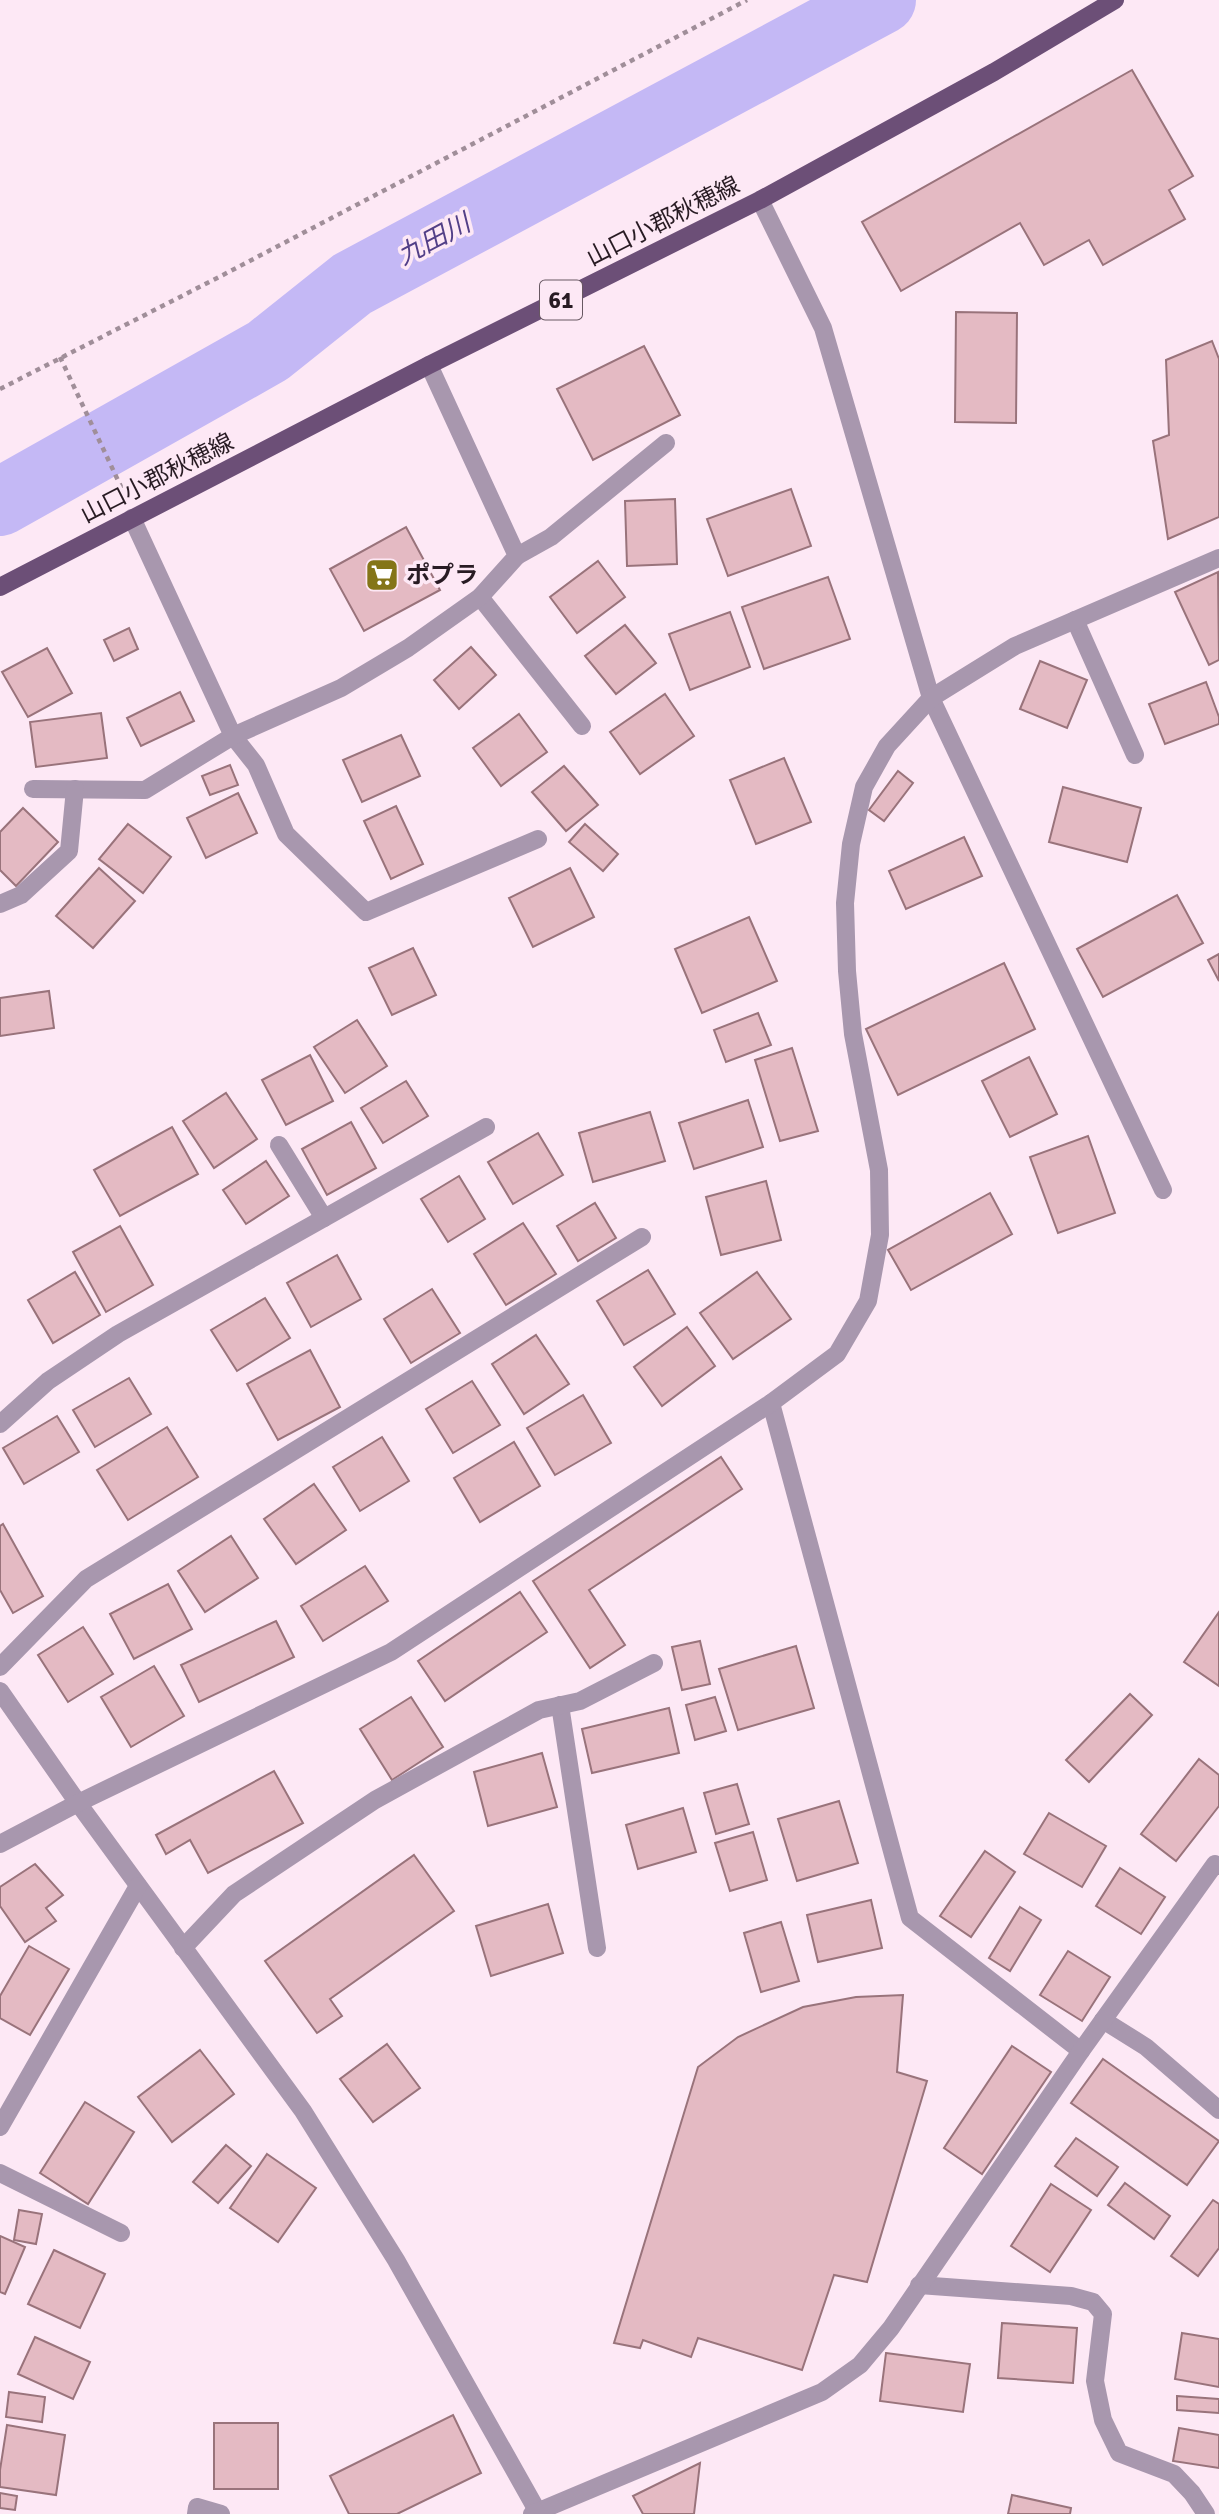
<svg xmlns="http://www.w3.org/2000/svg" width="1219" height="2514" viewBox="0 0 1219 2514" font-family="Signika,'Noto Sans JP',sans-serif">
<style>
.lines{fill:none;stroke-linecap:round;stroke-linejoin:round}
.river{stroke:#c4b8f5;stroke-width:68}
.building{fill:#e4bac3;stroke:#99737b;stroke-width:2}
.path{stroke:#a08e99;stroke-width:4.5;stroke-dasharray:5 5;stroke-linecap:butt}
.minor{stroke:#a897ae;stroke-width:18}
.major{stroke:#6c4f77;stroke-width:18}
.labels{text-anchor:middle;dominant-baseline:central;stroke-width:7;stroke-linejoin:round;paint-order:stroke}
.shield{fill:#fde8f5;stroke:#685862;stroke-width:2}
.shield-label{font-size:23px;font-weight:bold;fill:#281b23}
.street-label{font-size:24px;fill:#281b23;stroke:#fde8f5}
.poi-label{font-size:24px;font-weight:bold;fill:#281b23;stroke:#fde8f5;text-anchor:start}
.water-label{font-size:26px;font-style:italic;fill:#523f87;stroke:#fde8f5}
</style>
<rect width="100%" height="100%" fill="#fde8f5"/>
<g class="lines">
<path class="river" d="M0 502 268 351 352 284 882 0"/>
</g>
<g class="building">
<path d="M1132 70 1193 176 1169 190 1185 219 1103 265 1089 240 1044 265 1020 223 901 291 862 222Z"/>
<path d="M956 312 1017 313 1016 423 955 422Z"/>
<path d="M1212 341 1219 359V517L1168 539 1153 441 1169 435 1166 360Z"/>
<path d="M644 346 680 415 593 460 557 389Z"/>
<path d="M791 489 811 546 728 576 707 519Z"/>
<path d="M675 499 677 564 627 566 625 501Z"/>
<path d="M406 527 440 590 364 631 330 569Z"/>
<path d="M598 561 625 597 577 633 550 597Z"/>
<path d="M1218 572 1219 660 1209 665 1175 592Z"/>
<path d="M828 577 850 639 764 669 742 607Z"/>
<path d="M730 612 750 667 690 690 669 634Z"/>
<path d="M625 625 656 663 616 694 585 656Z"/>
<path d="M129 628 138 649 114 661 104 640Z"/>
<path d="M471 647 496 675 459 709 434 680Z"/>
<path d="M47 648 72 693 28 717 2 672Z"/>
<path d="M1040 661 1087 680 1067 728 1020 709Z"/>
<path d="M1206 682 1219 717V724L1165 744 1149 704Z"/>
<path d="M180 692 194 721 141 746 127 718Z"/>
<path d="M665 694 694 736 640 774 610 732Z"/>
<path d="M101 713 107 758 36 767 30 722Z"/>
<path d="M519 714 547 752 501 786 473 748Z"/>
<path d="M401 735 420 776 362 802 343 760Z"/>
<path d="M784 758 811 822 756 844 730 780Z"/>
<path d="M230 765 238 785 210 795 202 776Z"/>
<path d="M564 766 598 805 566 831 532 792Z"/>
<path d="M898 771 913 783 884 821 869 810Z"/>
<path d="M1063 787 1141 808 1127 862 1049 842Z"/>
<path d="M238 793 257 833 206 858 187 818Z"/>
<path d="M396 806 423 864 391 879 364 821Z"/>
<path d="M23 808 58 842 16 886 0 870V832Z"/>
<path d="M128 824 171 857 143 893 99 859Z"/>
<path d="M585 824 618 854 603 871 569 842Z"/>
<path d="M964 837 982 876 906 909 889 871Z"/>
<path d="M99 868 135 901 93 948 56 916Z"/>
<path d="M570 868 594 917 533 947 509 898Z"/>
<path d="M1177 895 1203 943 1103 997 1077 949Z"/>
<path d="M749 917 777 981 702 1013 675 949Z"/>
<path d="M413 948 436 995 392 1015 369 968Z"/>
<path d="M1219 954V981L1208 960Z"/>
<path d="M1004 963 1035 1029 898 1095 866 1029Z"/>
<path d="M49 991 54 1028 0 1036V998Z"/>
<path d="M758 1013 771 1045 726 1062 714 1030Z"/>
<path d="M357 1020 387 1066 345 1093 314 1047Z"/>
<path d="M792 1048 818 1131 780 1141 755 1060Z"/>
<path d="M310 1055 333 1101 286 1125 262 1080Z"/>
<path d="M1029 1057 1057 1114 1010 1137 982 1081Z"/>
<path d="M406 1081 428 1116 383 1143 361 1108Z"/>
<path d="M226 1093 257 1139 214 1168 183 1121Z"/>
<path d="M748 1100 763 1147 694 1169 679 1123Z"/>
<path d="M650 1112 665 1161 593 1182 579 1133Z"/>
<path d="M351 1122 376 1168 327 1195 302 1149Z"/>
<path d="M172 1127 198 1174 120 1216 94 1170Z"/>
<path d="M538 1133 563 1175 513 1204 488 1162Z"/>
<path d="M1088 1136 1115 1213 1058 1233 1030 1157Z"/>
<path d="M266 1161 289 1196 246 1224 223 1190Z"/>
<path d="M459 1176 485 1219 448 1242 421 1199Z"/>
<path d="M766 1181 781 1240 721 1255 706 1197Z"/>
<path d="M990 1193 1012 1234 911 1290 888 1250Z"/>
<path d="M595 1203 616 1238 578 1261 557 1226Z"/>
<path d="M523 1223 556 1274 506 1305 474 1254Z"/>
<path d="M120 1226 153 1285 106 1312 73 1252Z"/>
<path d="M337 1255 361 1299 311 1327 287 1283Z"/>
<path d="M648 1270 675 1314 624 1345 597 1301Z"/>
<path d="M75 1272 100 1315 53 1343 28 1300Z"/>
<path d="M757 1272 791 1319 733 1359 700 1313Z"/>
<path d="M432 1289 460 1333 411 1363 384 1319Z"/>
<path d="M265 1298 290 1338 237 1371 211 1330Z"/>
<path d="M687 1327 715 1366 662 1406 634 1367Z"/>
<path d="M536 1335 569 1384 524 1414 492 1364Z"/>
<path d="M310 1350 340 1407 278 1440 247 1384Z"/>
<path d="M129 1378 151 1414 95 1447 73 1410Z"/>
<path d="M472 1381 500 1425 453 1453 426 1409Z"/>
<path d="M583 1395 611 1443 555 1475 527 1428Z"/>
<path d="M57 1416 79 1452 24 1484 3 1448Z"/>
<path d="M167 1427 198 1477 128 1520 97 1470Z"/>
<path d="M382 1437 409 1481 360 1511 333 1467Z"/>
<path d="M514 1442 540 1486 480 1522 454 1478Z"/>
<path d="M721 1457 742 1489 589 1590 625 1645 590 1668 533 1581Z"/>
<path d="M314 1484 346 1530 296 1564 264 1519Z"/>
<path d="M3 1524 43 1596 13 1613 0 1590V1526Z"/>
<path d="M231 1536 258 1578 205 1612 178 1571Z"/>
<path d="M365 1566 388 1601 323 1641 301 1606Z"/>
<path d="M168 1584 192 1629 134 1659 110 1614Z"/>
<path d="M520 1592 547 1632 445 1701 418 1661Z"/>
<path d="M1219 1612V1686L1184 1662Z"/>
<path d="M276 1621 294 1657 199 1702 181 1665Z"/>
<path d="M83 1627 113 1674 68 1702 38 1655Z"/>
<path d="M700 1641 710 1684 682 1690 672 1647Z"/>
<path d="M796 1646 814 1708 738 1730 719 1669Z"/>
<path d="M154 1666 184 1716 131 1747 101 1697Z"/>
<path d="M1130 1694 1152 1715 1089 1782 1066 1760Z"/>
<path d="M411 1697 443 1747 392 1780 360 1729Z"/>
<path d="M715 1697 726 1731 695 1740 686 1705Z"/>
<path d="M669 1708 679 1753 592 1773 582 1729Z"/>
<path d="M542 1753 557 1807 488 1826 474 1772Z"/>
<path d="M1199 1759 1219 1775V1806L1176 1861 1141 1834Z"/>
<path d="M274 1771 303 1823 208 1873 190 1840 166 1854 156 1835Z"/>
<path d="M737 1784 749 1824 716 1834 704 1793Z"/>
<path d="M839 1801 858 1863 797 1881 778 1819Z"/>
<path d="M683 1808 696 1852 638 1869 626 1825Z"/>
<path d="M1049 1813 1106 1846 1082 1887 1024 1854Z"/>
<path d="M753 1832 767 1880 730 1891 715 1843Z"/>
<path d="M985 1851 1015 1872 971 1937 940 1916Z"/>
<path d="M414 1855 454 1911 330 1999 342 2016 317 2033 265 1961Z"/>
<path d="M35 1864 63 1895 46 1908 56 1921 25 1942 0 1906V1887Z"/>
<path d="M1120 1868 1165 1897 1141 1934 1096 1906Z"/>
<path d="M871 1900 882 1948 818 1962 807 1915Z"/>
<path d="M548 1904 563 1953 491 1976 476 1926Z"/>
<path d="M1020 1907 1041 1920 1010 1971 989 1958Z"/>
<path d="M781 1922 799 1981 761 1992 744 1933Z"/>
<path d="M29 1946 69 1969 30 2035 0 2018V1996Z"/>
<path d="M1068 1951 1110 1977 1082 2021 1040 1995Z"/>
<path d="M903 1995 897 2072 927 2081 867 2282 834 2275 802 2370 698 2338 691 2357 643 2340 640 2348 614 2343 698 2067 738 2037 803 2007 856 1997Z"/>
<path d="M387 2044 420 2088 373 2122 340 2079Z"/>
<path d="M1012 2046 1051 2072 982 2174 944 2148Z"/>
<path d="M200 2050 234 2094 172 2142 138 2097Z"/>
<path d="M1103 2059 1219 2141 1187 2185 1071 2103Z"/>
<path d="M85 2102 134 2132 88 2204 40 2173Z"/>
<path d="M1076 2138 1118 2167 1097 2196 1055 2166Z"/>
<path d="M226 2145 251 2166 218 2203 193 2182Z"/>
<path d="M267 2154 316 2188 278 2242 230 2208Z"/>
<path d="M1125 2183 1170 2216 1154 2239 1108 2205Z"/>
<path d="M1051 2184 1091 2210 1050 2272 1011 2246Z"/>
<path d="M1213 2200 1219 2204V2248L1198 2276 1171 2256Z"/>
<path d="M19 2210 42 2214 36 2244 14 2240Z"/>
<path d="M0 2236 25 2247 5 2294 0 2292Z"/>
<path d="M54 2250 105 2274 80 2328 28 2304Z"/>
<path d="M1002 2323 1077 2328 1073 2383 998 2378Z"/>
<path d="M1182 2333 1219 2339V2387L1175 2379Z"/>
<path d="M35 2337 90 2362 73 2399 18 2374Z"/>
<path d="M886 2353 970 2364 963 2412 880 2401Z"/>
<path d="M9 2392 45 2397 42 2422 6 2417Z"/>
<path d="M1177 2396 1219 2399V2413L1177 2410Z"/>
<path d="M453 2415 481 2473 397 2514H349L330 2476Z"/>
<rect x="214" y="2423" width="64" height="66"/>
<path d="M7 2425 65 2435 56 2495 0 2487V2470Z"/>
<path d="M1179 2428 1219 2435V2468L1173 2461Z"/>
<path d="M700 2463 694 2514H643L633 2496Z"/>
<path d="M0 2493 17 2496 15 2510 0 2508Z"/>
<path d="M1012 2495 1071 2508 1070 2514H1008Z"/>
</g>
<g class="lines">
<g class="path">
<path d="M60 357 123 491"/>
<path d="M0 389 221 276 747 0"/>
</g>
<g class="minor">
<path d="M760 200 823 328 931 698 1163 1190"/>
<path d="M132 518 233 736 256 765 286 834 366 912 538 839"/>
<path d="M517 556 551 537 666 443"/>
<path d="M480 597 582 726"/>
<path d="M1075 620 1135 755"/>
<path d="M33 789 145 790 233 736 341 688 408 648 480 597 517 556 429 365"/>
<path d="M0 904 21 895 69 851 75 789"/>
<path d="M279 1145 324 1218"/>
<path d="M771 1403 910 1918 1081 2051"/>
<path d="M0 1424 48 1381 118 1334 486 1127"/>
<path d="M0 1667 86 1579 642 1237"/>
<path d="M0 1691 78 1803 303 2111 396 2260 539 2514"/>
<path d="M560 1705 597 1948"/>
<path d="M0 1844 78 1803 391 1652 771 1403 837 1354 868 1301 880 1235 879 1170 853 1034 847 971 845 903 851 844 864 787 887 746 931 698 1015 646 1219 558"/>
<path d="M183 1948 234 1894 375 1800 539 1710 580 1701 654 1663"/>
<path d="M1103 2020 1146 2047 1219 2110"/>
<path d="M0 2127 138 1886"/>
<path d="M0 2173 121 2233"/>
<path d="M919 2285 1071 2296 1093 2302 1103 2314 1095 2381 1103 2420 1119 2453 1174 2474 1192 2493 1206 2514"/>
<path d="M196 2514 197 2507 221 2514"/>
<path d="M532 2514 822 2392 860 2365 891 2328 1081 2051 1215 1864 1219 1866"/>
</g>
<path class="major" d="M0 587 429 365 760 200 994 72 1115 0"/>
</g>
<defs>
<symbol id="supermarket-square" viewBox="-11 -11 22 22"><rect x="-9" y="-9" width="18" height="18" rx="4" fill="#847518" stroke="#fde8f5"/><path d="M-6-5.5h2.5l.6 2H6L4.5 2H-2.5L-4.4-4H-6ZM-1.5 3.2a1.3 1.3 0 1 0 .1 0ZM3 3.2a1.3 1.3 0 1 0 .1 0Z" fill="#fff"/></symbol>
</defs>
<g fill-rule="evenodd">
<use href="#supermarket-square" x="363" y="556" width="38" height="38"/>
</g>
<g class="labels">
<rect class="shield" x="540" y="280.5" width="42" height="39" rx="5"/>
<g class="shield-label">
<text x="561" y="300">61</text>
</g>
<g class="street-label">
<text transform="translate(663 221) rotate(-27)">山口小郡秋穂線</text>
<text transform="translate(157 478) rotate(-27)">山口小郡秋穂線</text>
</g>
<g class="poi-label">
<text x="406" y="575">ポプラ</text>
</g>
<g class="water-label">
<text transform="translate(434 240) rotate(-28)">九田川</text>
</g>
</g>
</svg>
